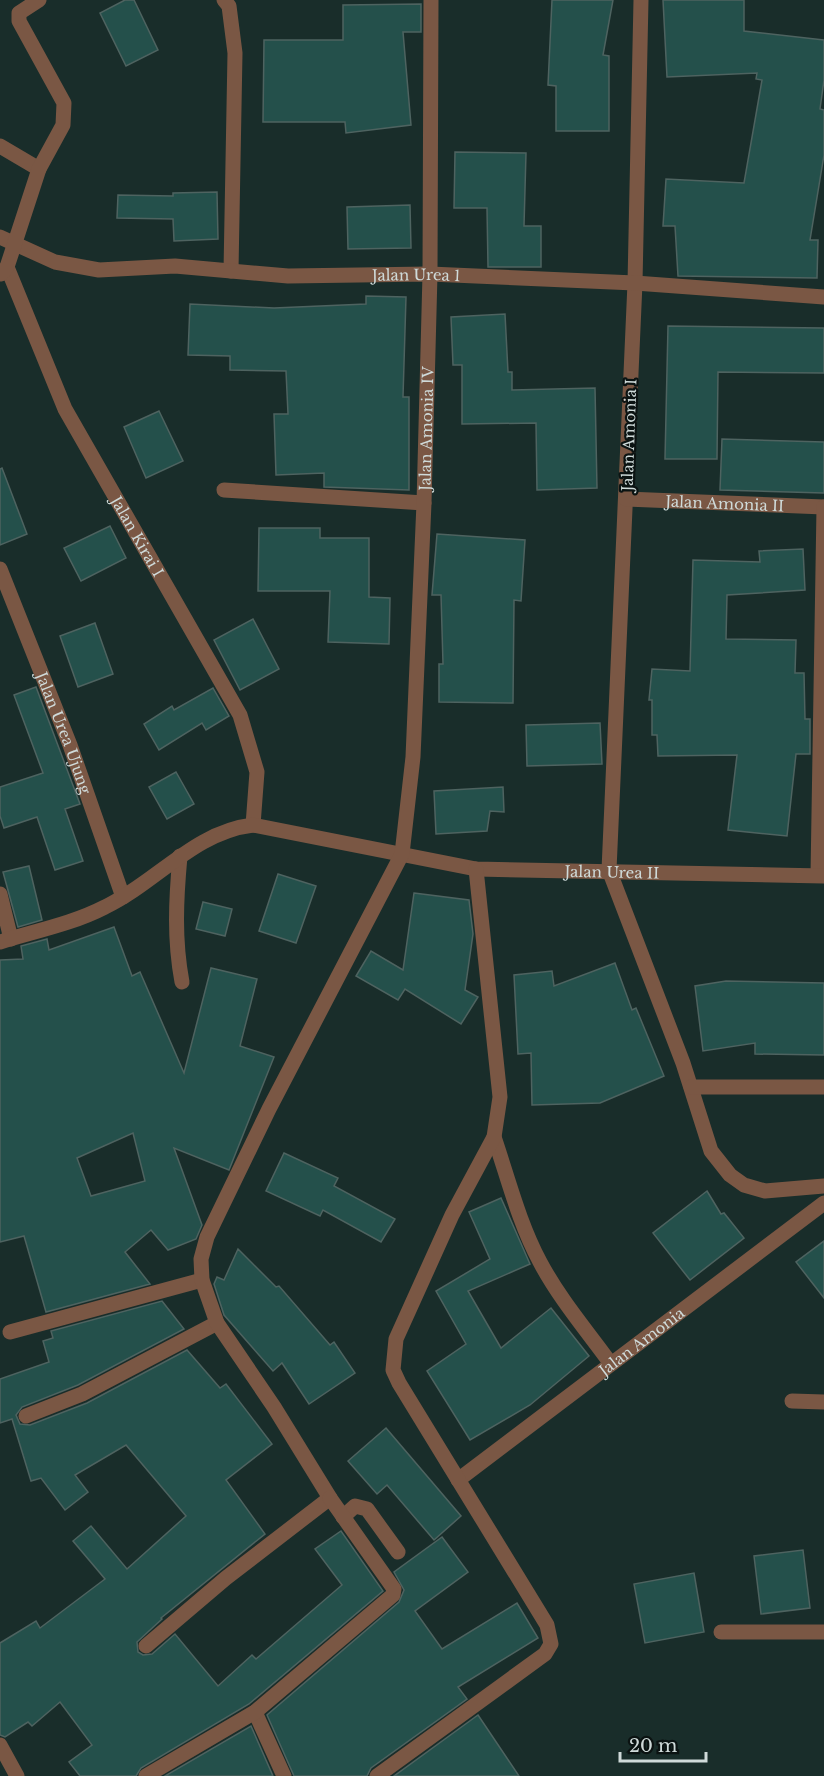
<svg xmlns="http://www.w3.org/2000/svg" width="824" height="1776" viewBox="0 0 824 1776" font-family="'Libre Baskerville',serif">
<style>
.building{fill:#24504b;stroke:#4e6360;stroke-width:1.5;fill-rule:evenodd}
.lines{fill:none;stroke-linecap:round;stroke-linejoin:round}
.minor{stroke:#7a5744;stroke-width:15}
.labels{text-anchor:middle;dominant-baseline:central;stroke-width:4.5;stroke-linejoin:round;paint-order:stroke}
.street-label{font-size:15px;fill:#cfdad9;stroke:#0b1312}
</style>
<rect width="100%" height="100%" fill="#192d2a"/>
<g class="building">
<path d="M125 0H134L158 50 126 66 100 13Z"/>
<path d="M552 0H613L603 55 609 56V131H556V86L548 85Z"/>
<path d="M663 0H744V31L824 40V80L820 109 824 110V155L810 240H818L817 278 678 276 675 226H663L666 179 744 183 762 80 756 79 757 73 667 77Z"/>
<path d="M421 4V32H403L411 125 346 133 345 122H263L264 40H343V5Z"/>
<path d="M455 152 526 153 524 226H541V267H488L487 208H454Z"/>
<path d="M217 192 218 239 174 241 173 219 117 218 118 195 173 196V193Z"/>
<path d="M410 205 411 248 348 249 347 207Z"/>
<path d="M366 296 406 297 403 397H409V490L324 487V473L276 475 274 414H288L286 371 230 370V356L188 355 190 304 274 308 366 304Z"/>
<path d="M505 314 508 372H512V390L595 388 597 488 537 490 536 423 462 424V365H453L451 317Z"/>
<path d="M668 326 824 328V373L718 372 717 459H665Z"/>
<path d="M159 411 183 461 146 478 124 427Z"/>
<path d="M722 439 824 442V493L720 490Z"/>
<path d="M2 468 27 534 0 545V469Z"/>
<path d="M110 526 126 558 81 581 64 548Z"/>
<path d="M259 528H320V538H369V597L390 598 389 644 328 642 330 591H258Z"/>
<path d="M437 534 525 540 521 601 514 600 513 703 439 702V664H443L441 595H432Z"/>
<path d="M803 549 805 590 727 595 726 639 796 640 795 673H804L805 719H810V754H796L787 836 728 830 737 755 658 756 657 735H652V700H649L652 669 690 671 693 560 760 562 759 551Z"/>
<path d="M253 619 279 669 240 690 214 640Z"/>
<path d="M95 623 113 674 78 687 60 636Z"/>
<path d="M36 687 80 804 65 809 83 861 55 870 37 817 4 828 0 816V787L43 773 14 695Z"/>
<path d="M213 688 229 716 206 730 202 723 159 750 144 724 172 706 174 710Z"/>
<path d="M600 723 602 764 527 766 526 725Z"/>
<path d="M176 772 194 804 167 819 149 787Z"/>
<path d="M503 787 504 812 490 811 487 831 436 834 434 791Z"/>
<path d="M29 866 42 920 18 927 3 872Z"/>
<path d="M278 874 316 886 296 943 259 931Z"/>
<path d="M414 893 469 900 473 934 465 990 478 997 461 1024 405 989 398 1000 356 976 371 951 403 970Z"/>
<path d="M203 902 232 909 225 936 196 929Z"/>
<path d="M114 927 132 976 140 972 184 1073 211 968 257 979 240 1046 274 1057 229 1170 174 1148 202 1225 196 1239 168 1250 151 1230 125 1252 150 1284 46 1312 24 1236 0 1242V960L23 959 21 946 47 939 49 950ZM133 1133 145 1181 91 1196 77 1158Z"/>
<path d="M615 963 632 1010 636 1008 664 1076 600 1103 532 1105 531 1053 518 1054 514 975 552 971 554 986Z"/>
<path d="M726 981 824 983V1055L755 1054V1043L703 1051 695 986Z"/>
<path d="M284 1153 338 1178 334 1186 395 1219 381 1242 323 1210 320 1216 266 1191Z"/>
<path d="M707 1191 721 1214 724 1213 744 1238 690 1280 653 1233Z"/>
<path d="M501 1198 530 1264 468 1291 501 1348 551 1308 589 1356 530 1405 470 1440 427 1371 466 1344 436 1291 490 1259 469 1212Z"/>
<path d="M824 1241V1298L796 1262Z"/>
<path d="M238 1249 276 1287 279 1286 330 1345 334 1342 355 1373 309 1404 282 1363 273 1371 224 1315 214 1284 217 1277 224 1280Z"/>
<path d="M162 1301 184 1329 78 1385 22 1407 16 1415 20 1424 30 1425 87 1403 187 1350 220 1388 226 1384 272 1444 226 1480 265 1534 161 1618 162 1619 137 1642 138 1652 143 1655 152 1654 175 1634 218 1686 252 1655 256 1659 342 1585 315 1549 341 1531 383 1591 249 1704 141 1768 136 1776H80L69 1762 92 1745 60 1702 32 1726 28 1722 5 1737 0 1735V1643L36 1621 40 1628 105 1579 73 1541 91 1526 127 1569 186 1516 126 1445 75 1475 88 1492 65 1510 41 1478 31 1481 12 1419 0 1423V1379L49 1362 43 1341 53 1338 51 1331Z"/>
<path d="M386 1428 461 1516 434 1540 387 1485 377 1494 348 1461Z"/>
<path d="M442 1537 468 1572 415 1611 442 1649 517 1603 538 1638 458 1687 467 1699 371 1768 367 1776H294L267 1715 399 1602 404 1590 394 1572Z"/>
<path d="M803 1550 810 1608 761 1614 754 1556Z"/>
<path d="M694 1573 704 1632 645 1643 634 1584Z"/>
<path d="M478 1715 519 1776H394Z"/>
<path d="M251 1726 273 1776H165Z"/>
</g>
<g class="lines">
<g class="minor">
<path d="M224 0 229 6 235 53 231 271"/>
<path d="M641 0 635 283 609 870 683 1063 711 1151 730 1175 744 1185 765 1191 824 1186"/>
<path d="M0 146 39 169"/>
<path id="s1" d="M0 237 55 262 99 270 175 266 288 276 430 274 635 283 824 297"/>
<path id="s2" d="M7 267 65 409 240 715 257 772 253 825"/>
<path d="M1 274 7 267 39 169 63 125 64 103 19 21V13L39 0"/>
<path d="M224 490 424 503"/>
<path id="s3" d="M626 499 824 507"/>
<path id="s4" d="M0 569 70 745 123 897"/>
<path d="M180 856C176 900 174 939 182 982"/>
<path d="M818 875 824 507"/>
<path d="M0 894 11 939"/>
<path id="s5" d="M0 942C35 931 72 924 105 907 157 882 194 832 253 825L476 869 824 876"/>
<path d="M691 1087H824"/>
<path d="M494 1137C508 1178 519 1223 540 1262 559 1298 587 1331 611 1364"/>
<path d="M10 1332 202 1280"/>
<path d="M792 1401 824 1402"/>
<path d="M26 1416 82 1394 217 1323"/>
<path id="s6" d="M458 1480 824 1203"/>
<path d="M343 1517 355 1506 367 1509 398 1552"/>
<path d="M721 1632H824"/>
<path id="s7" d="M146 1646 226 1578 330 1498 274 1407 217 1323 202 1280 201 1259 207 1237 269 1109 402 854 413 757 424 503 430 274 431 0"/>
<path d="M255 1712 284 1776"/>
<path d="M0 1745 17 1776"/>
<path d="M146 1776 255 1712 393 1595 394 1589 330 1498"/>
<path d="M377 1776 545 1654 551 1644 547 1625 399 1383 393 1370 396 1339 452 1215 494 1137 500 1097 476 869"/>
</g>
</g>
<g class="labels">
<g class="street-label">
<text stroke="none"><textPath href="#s1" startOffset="423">Jalan Urea 1</textPath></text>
<text stroke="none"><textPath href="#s7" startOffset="1390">Jalan Amonia IV</textPath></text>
<text transform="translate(629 435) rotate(-88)">Jalan Amonia I</text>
<text stroke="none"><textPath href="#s3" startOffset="99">Jalan Amonia II</textPath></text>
<text stroke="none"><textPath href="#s2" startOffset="300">Jalan Kirai I</textPath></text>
<text stroke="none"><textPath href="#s4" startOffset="176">Jalan Urea Ujung</textPath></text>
<text stroke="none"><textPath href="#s5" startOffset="645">Jalan Urea II</textPath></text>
<text stroke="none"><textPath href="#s6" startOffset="230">Jalan Amonia</textPath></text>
</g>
</g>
<path d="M620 1752v9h86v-9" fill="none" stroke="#cfdad9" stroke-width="3"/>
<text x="629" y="1752" font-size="18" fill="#cfdad9" stroke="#0b1312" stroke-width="4.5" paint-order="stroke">20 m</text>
</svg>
